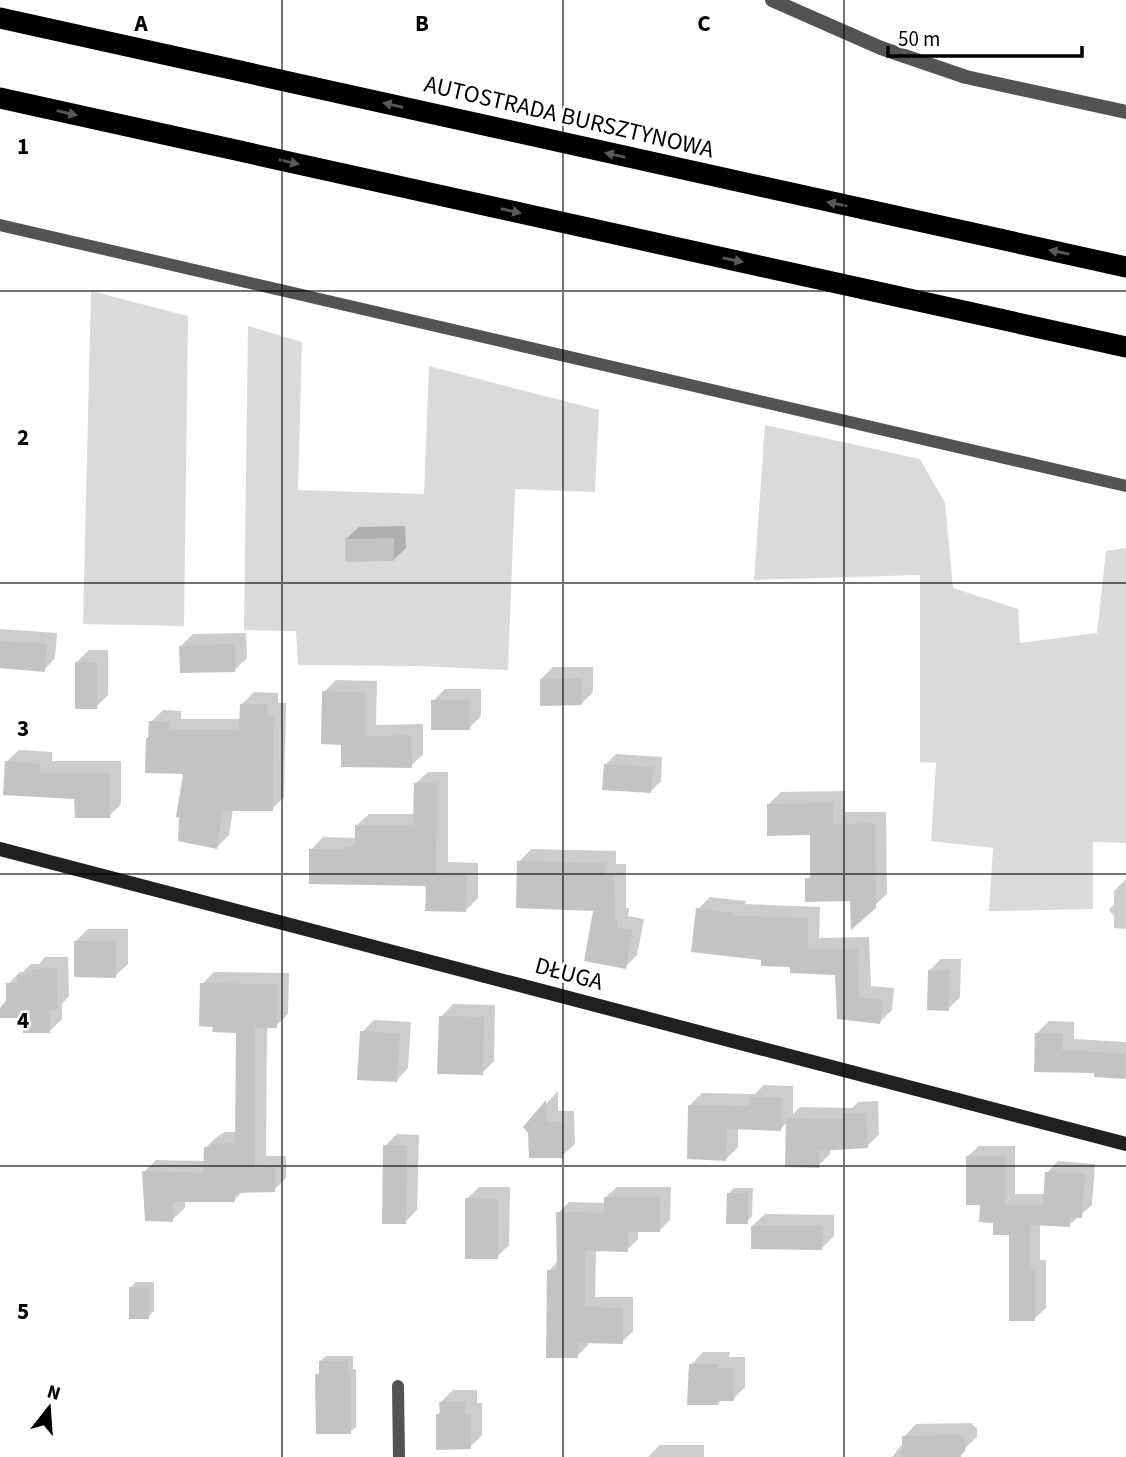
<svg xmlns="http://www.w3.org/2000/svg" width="1126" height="1457" viewBox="0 0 1126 1457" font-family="'Source Sans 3',sans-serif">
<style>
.green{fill:#dadada}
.shadow{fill:#0003}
.building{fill:#c3c3c3}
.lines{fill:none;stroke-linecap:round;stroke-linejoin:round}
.lane{stroke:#535353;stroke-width:12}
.street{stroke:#535353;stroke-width:14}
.secondary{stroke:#202020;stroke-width:14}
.highway{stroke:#000;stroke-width:21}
.oneway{fill:#595959}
.grid{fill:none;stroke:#000;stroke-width:2;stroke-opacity:0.55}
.labels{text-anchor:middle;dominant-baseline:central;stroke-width:5;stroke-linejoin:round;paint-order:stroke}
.street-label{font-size:24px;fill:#000;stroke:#fff}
.grid-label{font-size:23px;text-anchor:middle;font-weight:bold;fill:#000;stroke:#fff;stroke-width:5;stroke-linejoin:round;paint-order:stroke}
</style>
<rect width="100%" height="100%" fill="#fff"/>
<g class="green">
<path d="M91 291 188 316 184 626 83 624Z"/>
<path d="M248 326 302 342 298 490 424 494 429 366 599 410 595 492 515 489 508 670 417 666 298 665 296 631 244 630Z"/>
<path d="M765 425 920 459 945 503 953 588 1018 609 1020 643 1097 633 1106 551 1126 548V843L1093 842V909L989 911 993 848 931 841 936 763 920 762V575L754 580Z"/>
</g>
<g class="shadow">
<path d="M405 526 406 548 393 560 346 539 359 527Z"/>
<path d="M0 629 57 633 55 658 44 670 0 667Z"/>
<path d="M246 633 247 658 235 670 181 646 193 634Z"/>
<path d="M89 650H108V695L96 707 76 663Z"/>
<path d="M553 667H593V692L581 704 541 679Z"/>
<path d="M336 680 377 681 376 725 423 724V754L411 766 343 743 324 692Z"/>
<path d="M445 689H481V716L469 728 433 701Z"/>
<path d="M254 692 278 693V703H286L284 797 272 809H233L229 835 217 847 185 773 150 736 151 722 163 710 181 711V719H241L242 704Z"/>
<path d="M19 750 52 752V761H121V804L109 816 6 762Z"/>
<path d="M616 754 662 757 661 781 651 791 606 764Z"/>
<path d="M428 772H448V862L478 863V898L465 911 428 884 311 850 323 837 356 838V826L369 814H415V784Z"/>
<path d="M845 791V812H886L887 894 874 906 852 899 807 879 812 874 811 833 768 805 781 792Z"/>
<path d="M531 849 616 851V864H626V908H629L628 916 644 919 637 955 625 967 595 909 519 862Z"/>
<path d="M1126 879V929L1114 928V916L1109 910 1114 904V891Z"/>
<path d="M710 897 746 901 745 904 820 907 819 938 869 937 871 986 894 988 892 1010 880 1022 837 973 763 959 698 909Z"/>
<path d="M88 929H128V964L115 976 76 941Z"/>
<path d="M45 957H68L69 996 62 1004V1019L50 1031 25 1016H0V1011L8 1002V984L20 972H23L31 964H39Z"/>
<path d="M941 959H961L960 997 948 1009 929 971Z"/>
<path d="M214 972 289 973 288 1014 276 1026H267L266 1156H286V1178L274 1190 243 1191 234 1200H185V1208L172 1220 144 1172 156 1160 205 1161V1148L218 1136 225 1132H237V1031L202 984Z"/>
<path d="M453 1004 495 1005 494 1061 482 1073 441 1017Z"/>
<path d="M374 1020 411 1022 408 1068 396 1081 362 1032Z"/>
<path d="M1049 1021 1074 1022V1039L1126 1042V1077L1096 1072 1036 1070 1037 1033Z"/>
<path d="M764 1085 793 1086V1114L800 1107 852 1108 858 1102 878 1101 879 1134 867 1147 830 1149V1154L818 1166 788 1121 781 1129 738 1128V1147L726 1159 690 1105 702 1093 755 1094Z"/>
<path d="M558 1091V1111H574L575 1144 562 1156 525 1127Z"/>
<path d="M397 1134 419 1135 417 1210 405 1222 385 1146Z"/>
<path d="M979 1146H1015V1194H1045L1047 1173 1058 1161 1095 1164 1092 1205 1069 1225 1040 1223V1260H1046V1308L1034 1319 1011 1234 981 1206 968 1156Z"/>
<path d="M479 1187H510L509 1245 497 1257 467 1199Z"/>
<path d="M617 1187H671L670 1220 659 1231 638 1230V1239L627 1250H596L595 1297H633V1331L622 1342 588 1341V1345L577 1356 549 1271 558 1261V1213L569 1202 606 1203V1197Z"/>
<path d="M734 1188H753L752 1216 747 1222 729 1193Z"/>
<path d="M765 1214 834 1215V1236L822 1248 752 1226Z"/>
<path d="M136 1282H154V1311L148 1317 130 1288Z"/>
<path d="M703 1352H730L729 1357H745V1387L733 1399H722L719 1403H689L691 1365Z"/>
<path d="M326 1356H353V1369H356V1427L350 1432 317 1375 320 1372V1361Z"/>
<path d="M453 1390H477V1403H482V1435L470 1447 437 1415 441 1411V1402Z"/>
<path d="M971 1423 977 1429V1437L961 1452V1457H892L904 1442V1437L916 1424Z"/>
<path d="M660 1445H704V1457H648Z"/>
</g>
<g class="building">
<path d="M394 538V561L345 562V539Z"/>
<path d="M0 641 47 644 45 672 0 668Z"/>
<path d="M235 644V672L180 673 179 646Z"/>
<rect x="75" y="662" width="22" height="47"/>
<path d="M582 678V705L540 706V679Z"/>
<path d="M322 691 366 693 365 736 411 735 412 768 341 767V745L321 744Z"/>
<path d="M431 700H469L470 730H431Z"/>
<path d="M240 704H267V715H274L273 811H223L217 849 178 841 179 818 176 817 183 774 145 773 146 738H148L149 721 169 722V730H239Z"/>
<path d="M5 761 41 764 40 773H110V818H75L74 799 3 795Z"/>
<path d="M604 764 653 767 651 793 602 790Z"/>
<path d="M414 783H437L436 874 467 875 466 912 425 911 426 886 309 884V849H345V847L355 846V825H413Z"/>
<path d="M833 803V824L875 823 876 908 851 930 850 901 805 902V878L810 879V835L767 836V804Z"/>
<path d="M517 861 605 863V875H614L615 919 618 920 617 928 633 930 626 969 584 961 593 911 516 908Z"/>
<path d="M696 908 735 913 734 916 808 918V949H858L859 997 883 1000 880 1024 837 1019 835 975 790 973V967L761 966V960L691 952Z"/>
<path d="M74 941H116V978L74 977Z"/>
<path d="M57 968 58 1010H50V1033H23V1018H0V1008L6 1001V983H17V975H32V969Z"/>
<path d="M928 970 949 971V1011L927 1010Z"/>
<path d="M200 983 277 984V1028H255V1168L275 1167V1192L235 1193V1202H173V1222L145 1221 142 1171 203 1173 204 1147H211V1144L235 1143 236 1033 212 1032 213 1027 199 1026Z"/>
<path d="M439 1016 484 1017 483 1075 437 1074Z"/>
<path d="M360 1031 400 1034 397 1082 357 1080Z"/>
<path d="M1035 1033H1063L1062 1050 1126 1054V1079L1094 1077V1073L1034 1072Z"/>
<path d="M750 1097H782L781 1131 727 1129 726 1161 687 1159 688 1105 750 1106Z"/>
<path d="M546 1100 547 1122H563V1158H529L528 1133 523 1127Z"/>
<path d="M866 1113 868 1148 819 1151V1168L785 1167 786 1118 844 1119V1114Z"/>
<path d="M383 1145 407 1146 406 1224H382Z"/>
<rect x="966" y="1156" width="39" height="49"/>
<path d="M1045 1172 1085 1174 1082 1218 1070 1217V1227L1030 1225V1270H1035V1321H1009V1235H993V1223L979 1222 980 1205H1043Z"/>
<path d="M727 1193H748V1224H726Z"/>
<path d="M604 1197H660V1232H628V1252L585 1251V1307L623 1308V1344L578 1343V1358H546L547 1270H557L556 1212 604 1213Z"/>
<path d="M465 1198 498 1199V1259H465Z"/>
<path d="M751 1226H823L822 1250 751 1249Z"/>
<rect x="129" y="1287" width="20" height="32"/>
<path d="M319 1361H348V1374H351V1434H316L315 1374H319Z"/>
<path d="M689 1364H718V1368H733L734 1401H718L719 1405H687Z"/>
<path d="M439 1402H466L465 1415 471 1414V1449L436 1450V1414H440Z"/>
<path d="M959 1435 965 1441V1451L959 1457H902V1436Z"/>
</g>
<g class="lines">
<g class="lane">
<path d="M0 225 1126 486"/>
<path d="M398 1386 399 1457"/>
</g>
<path class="street" d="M772 0 881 48 966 77 1126 112"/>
<path class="secondary" d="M0 849 1126 1144"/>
<g class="highway">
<path d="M0 18 1126 267"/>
<path d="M0 98 1126 347"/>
</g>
</g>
<defs><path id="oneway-solid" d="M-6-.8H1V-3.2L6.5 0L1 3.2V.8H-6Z" transform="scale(1.75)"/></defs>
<g class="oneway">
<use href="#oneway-solid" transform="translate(393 105) rotate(-167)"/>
<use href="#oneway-solid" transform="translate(67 113) rotate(13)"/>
<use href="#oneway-solid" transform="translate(615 155) rotate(-167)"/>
<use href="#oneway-solid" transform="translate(289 162) rotate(13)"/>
<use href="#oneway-solid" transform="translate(837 204) rotate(-168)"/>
<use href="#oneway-solid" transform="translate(511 211) rotate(13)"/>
<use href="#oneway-solid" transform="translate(1059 252) rotate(-168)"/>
<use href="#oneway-solid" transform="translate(733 260) rotate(12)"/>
</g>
<path class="grid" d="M282 0V1457M563 0V1457M844 0V1457M0 291H1126M0 583H1126M0 874H1126M0 1166H1126"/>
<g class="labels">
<g class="street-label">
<text transform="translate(569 117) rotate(13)">AUTOSTRADA BURSZTYNOWA</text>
<text transform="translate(569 974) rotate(15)">DŁUGA</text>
</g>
</g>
<g class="grid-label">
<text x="141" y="31">A</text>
<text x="422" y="31">B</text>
<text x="704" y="31">C</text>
<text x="23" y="154">1</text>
<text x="23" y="445">2</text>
<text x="23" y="736">3</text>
<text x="23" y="1028">4</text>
<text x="23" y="1319">5</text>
</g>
<g transform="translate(49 1408) rotate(17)" stroke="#ffffff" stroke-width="5" paint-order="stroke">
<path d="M0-5L12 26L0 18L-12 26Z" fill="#000000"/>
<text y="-10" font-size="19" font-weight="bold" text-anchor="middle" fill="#000000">N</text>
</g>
<path d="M888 46v10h194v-10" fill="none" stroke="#000000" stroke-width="3.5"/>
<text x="898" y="46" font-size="21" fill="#000000" stroke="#ffffff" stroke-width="5" paint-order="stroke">50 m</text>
</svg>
